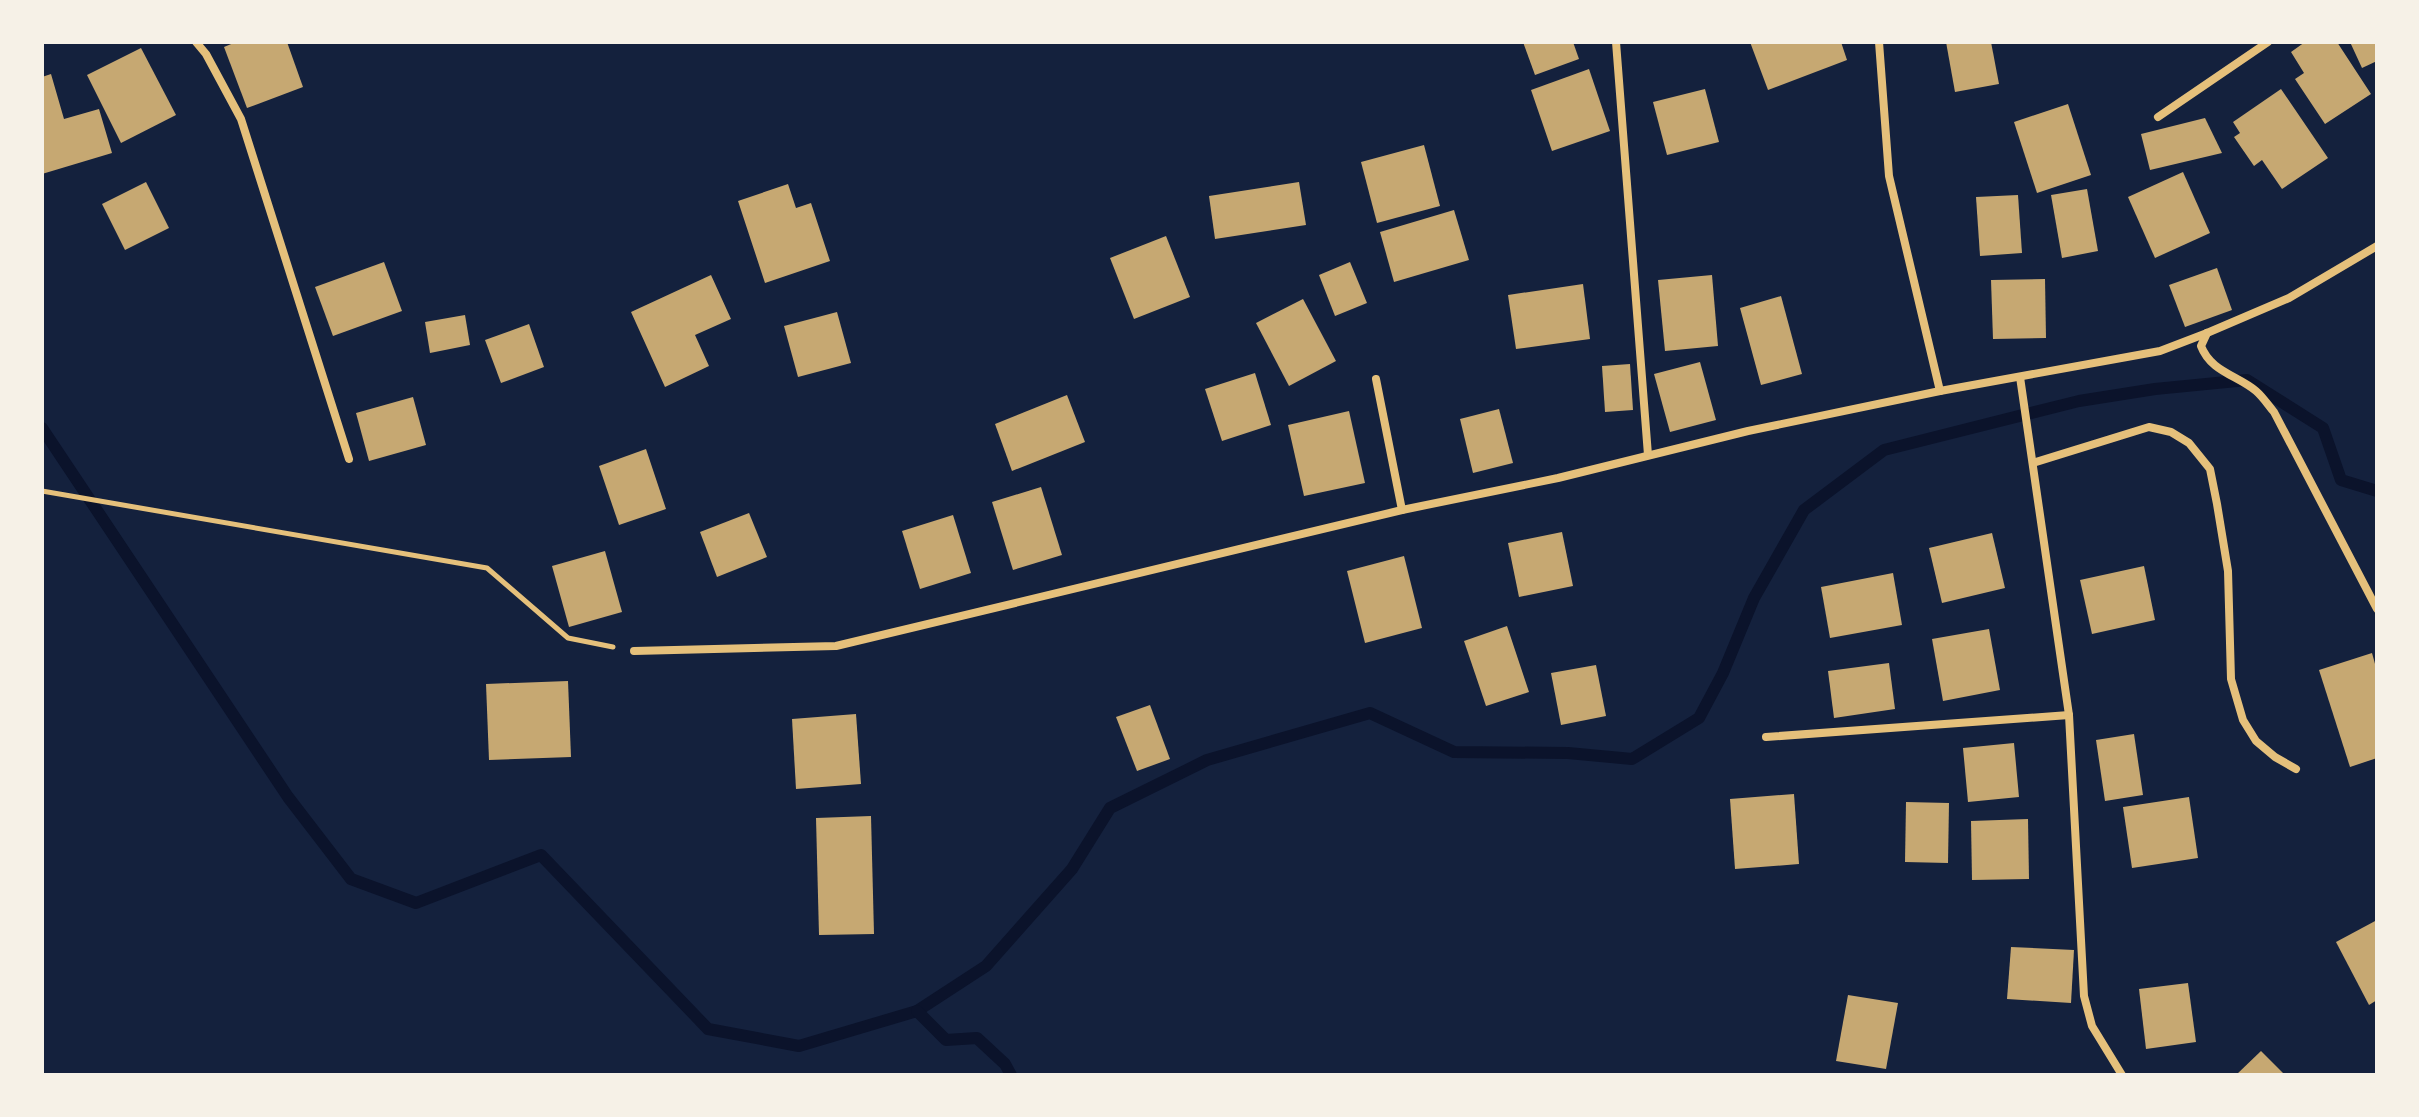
<svg xmlns="http://www.w3.org/2000/svg" width="2419" height="1117" viewBox="0 0 2419 1117" font-family="'PT Sans Narrow',sans-serif">
<style>
.lines{fill:none;stroke-linecap:round;stroke-linejoin:round}
.stream{stroke:#0b132b;stroke-width:12}
.building{fill:#c6a872}
.path{stroke:#e5c07b;stroke-width:5}
.minor{stroke:#e5c07b;stroke-width:8}
</style>
<rect width="100%" height="100%" fill="#14213d"/>
<g class="lines">
<g class="stream">
<path d="M42 428 288 797 351 879 416 903 541 855 708 1029 799 1046 917 1011 986 966 1072 869 1110 808 1207 760 1370 713 1454 752 1568 753 1632 759 1699 718 1723 673 1754 598 1804 510 1884 450 2079 401 2155 389 2247 380 2323 428 2341 480 2377 491"/>
<path d="M917 1011 946 1040 977 1038 1005 1064 1011 1075"/>
</g>
</g>
<g class="building">
<path d="M236 42H287L303 87 247 108 224 47Z"/>
<path d="M1523 42H1573L1579 59 1535 75Z"/>
<path d="M1750 42H1841L1847 60 1768 90Z"/>
<path d="M1946 42H1991L1999 84 1955 92Z"/>
<path d="M2305 42H2337L2371 94 2325 124 2295 79 2304 73 2291 52Z"/>
<path d="M2350 42H2377V61L2362 68Z"/>
<path d="M141 48 176 115 121 143 87 75Z"/>
<path d="M1589 69 1610 131 1552 151 1531 90Z"/>
<path d="M51 74 64 119 99 109 112 153 42 174V77Z"/>
<path d="M1705 89 1719 142 1667 155 1653 102Z"/>
<path d="M2281 89 2328 158 2282 189 2262 160 2254 166 2234 137 2240 133 2233 122Z"/>
<path d="M2068 104 2091 175 2037 193 2014 122Z"/>
<path d="M2205 118 2222 153 2150 170 2141 134Z"/>
<path d="M1424 145 1440 206 1377 223 1361 162Z"/>
<path d="M2183 172 2210 233 2155 258 2128 197Z"/>
<path d="M146 182 169 228 125 250 102 204Z"/>
<path d="M1299 182 1306 225 1215 239 1209 196Z"/>
<path d="M788 184 796 208 811 203 830 261 765 283 738 201Z"/>
<path d="M2087 189 2098 251 2062 258 2051 195Z"/>
<path d="M2018 195 2022 253 1980 256 1976 197Z"/>
<path d="M1454 210 1469 260 1394 282 1380 232Z"/>
<path d="M1166 236 1190 297 1134 319 1110 258Z"/>
<path d="M384 262 402 311 333 336 315 287Z"/>
<path d="M1350 262 1367 303 1335 316 1319 275Z"/>
<path d="M2217 268 2232 310 2185 327 2169 285Z"/>
<path d="M711 275 731 319 695 335 709 366 665 387 631 312Z"/>
<path d="M1712 275 1718 346 1665 351 1658 280Z"/>
<path d="M2045 279 2046 338 1993 339 1991 280Z"/>
<path d="M1583 284 1590 339 1516 349 1508 295Z"/>
<path d="M1781 296 1802 374 1761 385 1740 308Z"/>
<path d="M1303 299 1336 361 1289 386 1256 323Z"/>
<path d="M837 312 851 363 798 377 784 326Z"/>
<path d="M465 315 470 345 430 353 425 322Z"/>
<path d="M529 324 544 367 501 383 485 340Z"/>
<path d="M1700 362 1716 420 1670 432 1654 374Z"/>
<path d="M1630 364 1633 410 1605 412 1602 366Z"/>
<path d="M1255 373 1271 425 1222 441 1205 389Z"/>
<path d="M1067 395 1085 442 1012 471 995 424Z"/>
<path d="M413 397 426 445 369 461 356 413Z"/>
<path d="M1499 409 1513 463 1473 473 1460 419Z"/>
<path d="M1349 411 1365 483 1304 496 1288 425Z"/>
<path d="M646 449 666 509 619 525 599 466Z"/>
<path d="M1041 487 1062 555 1013 570 992 502Z"/>
<path d="M749 513 767 557 717 577 700 532Z"/>
<path d="M953 515 971 573 920 589 902 531Z"/>
<path d="M1562 532 1573 586 1519 597 1508 543Z"/>
<path d="M1992 533 2005 588 1942 603 1929 548Z"/>
<path d="M605 551 622 612 569 627 552 566Z"/>
<path d="M1404 556 1422 628 1365 643 1347 571Z"/>
<path d="M2144 566 2155 620 2092 634 2080 580Z"/>
<path d="M1893 573 1902 625 1830 638 1821 587Z"/>
<path d="M1507 626 1529 692 1486 706 1464 641Z"/>
<path d="M1989 629 2000 690 1943 701 1932 639Z"/>
<path d="M2372 653 2377 671V758L2350 767 2319 670Z"/>
<path d="M1889 663 1895 709 1834 718 1828 671Z"/>
<path d="M1596 665 1606 716 1561 725 1551 673Z"/>
<path d="M568 681 571 757 489 760 486 684Z"/>
<path d="M1150 705 1170 759 1137 771 1116 717Z"/>
<path d="M856 714 861 784 796 789 792 719Z"/>
<path d="M2134 734 2143 795 2105 801 2096 740Z"/>
<path d="M2014 743 2019 797 1968 802 1963 748Z"/>
<path d="M1794 794 1799 864 1735 869 1730 799Z"/>
<path d="M2189 797 2198 858 2132 868 2123 807Z"/>
<path d="M1906 802 1949 803 1948 863 1905 862Z"/>
<path d="M871 816 874 934 819 935 816 818Z"/>
<path d="M2028 819 2029 879 1972 880 1971 821Z"/>
<path d="M2377 920V1000L2369 1005 2336 942Z"/>
<path d="M2011 947 2074 950 2071 1003 2007 999Z"/>
<path d="M2188 983 2196 1042 2146 1049 2139 989Z"/>
<path d="M1848 995 1898 1003 1886 1069 1836 1061Z"/>
<path d="M2261 1051 2285 1075H2236Z"/>
</g>
<g class="lines">
<path class="path" d="M42 491 487 568 568 638 613 647"/>
<g class="minor">
<path d="M196 42 206 54 241 119 349 459"/>
<path d="M1616 42 1648 455"/>
<path d="M1879 42 1889 176 1940 391"/>
<path d="M2158 117 2268 42"/>
<path d="M2207 333 2201 346C2211 372 2237 375 2256 391 2263 397 2268 405 2274 412L2377 609"/>
<path d="M2020 377 2069 715 2084 996 2092 1026 2122 1075"/>
<path d="M1376 379 1402 510"/>
<path d="M2033 463 2149 427 2171 432 2189 443 2210 469 2217 504 2228 571 2231 679 2243 720 2256 741 2275 757 2296 769"/>
<path d="M634 651 836 646 1402 510 1558 478 1748 431 1940 391 2160 351 2207 333 2289 298 2377 246"/>
<path d="M1766 737 2069 715"/>
</g>
</g>
<rect width="2419" height="1117" fill="none" stroke="#f6f1e7" stroke-width="88"/>
</svg>
